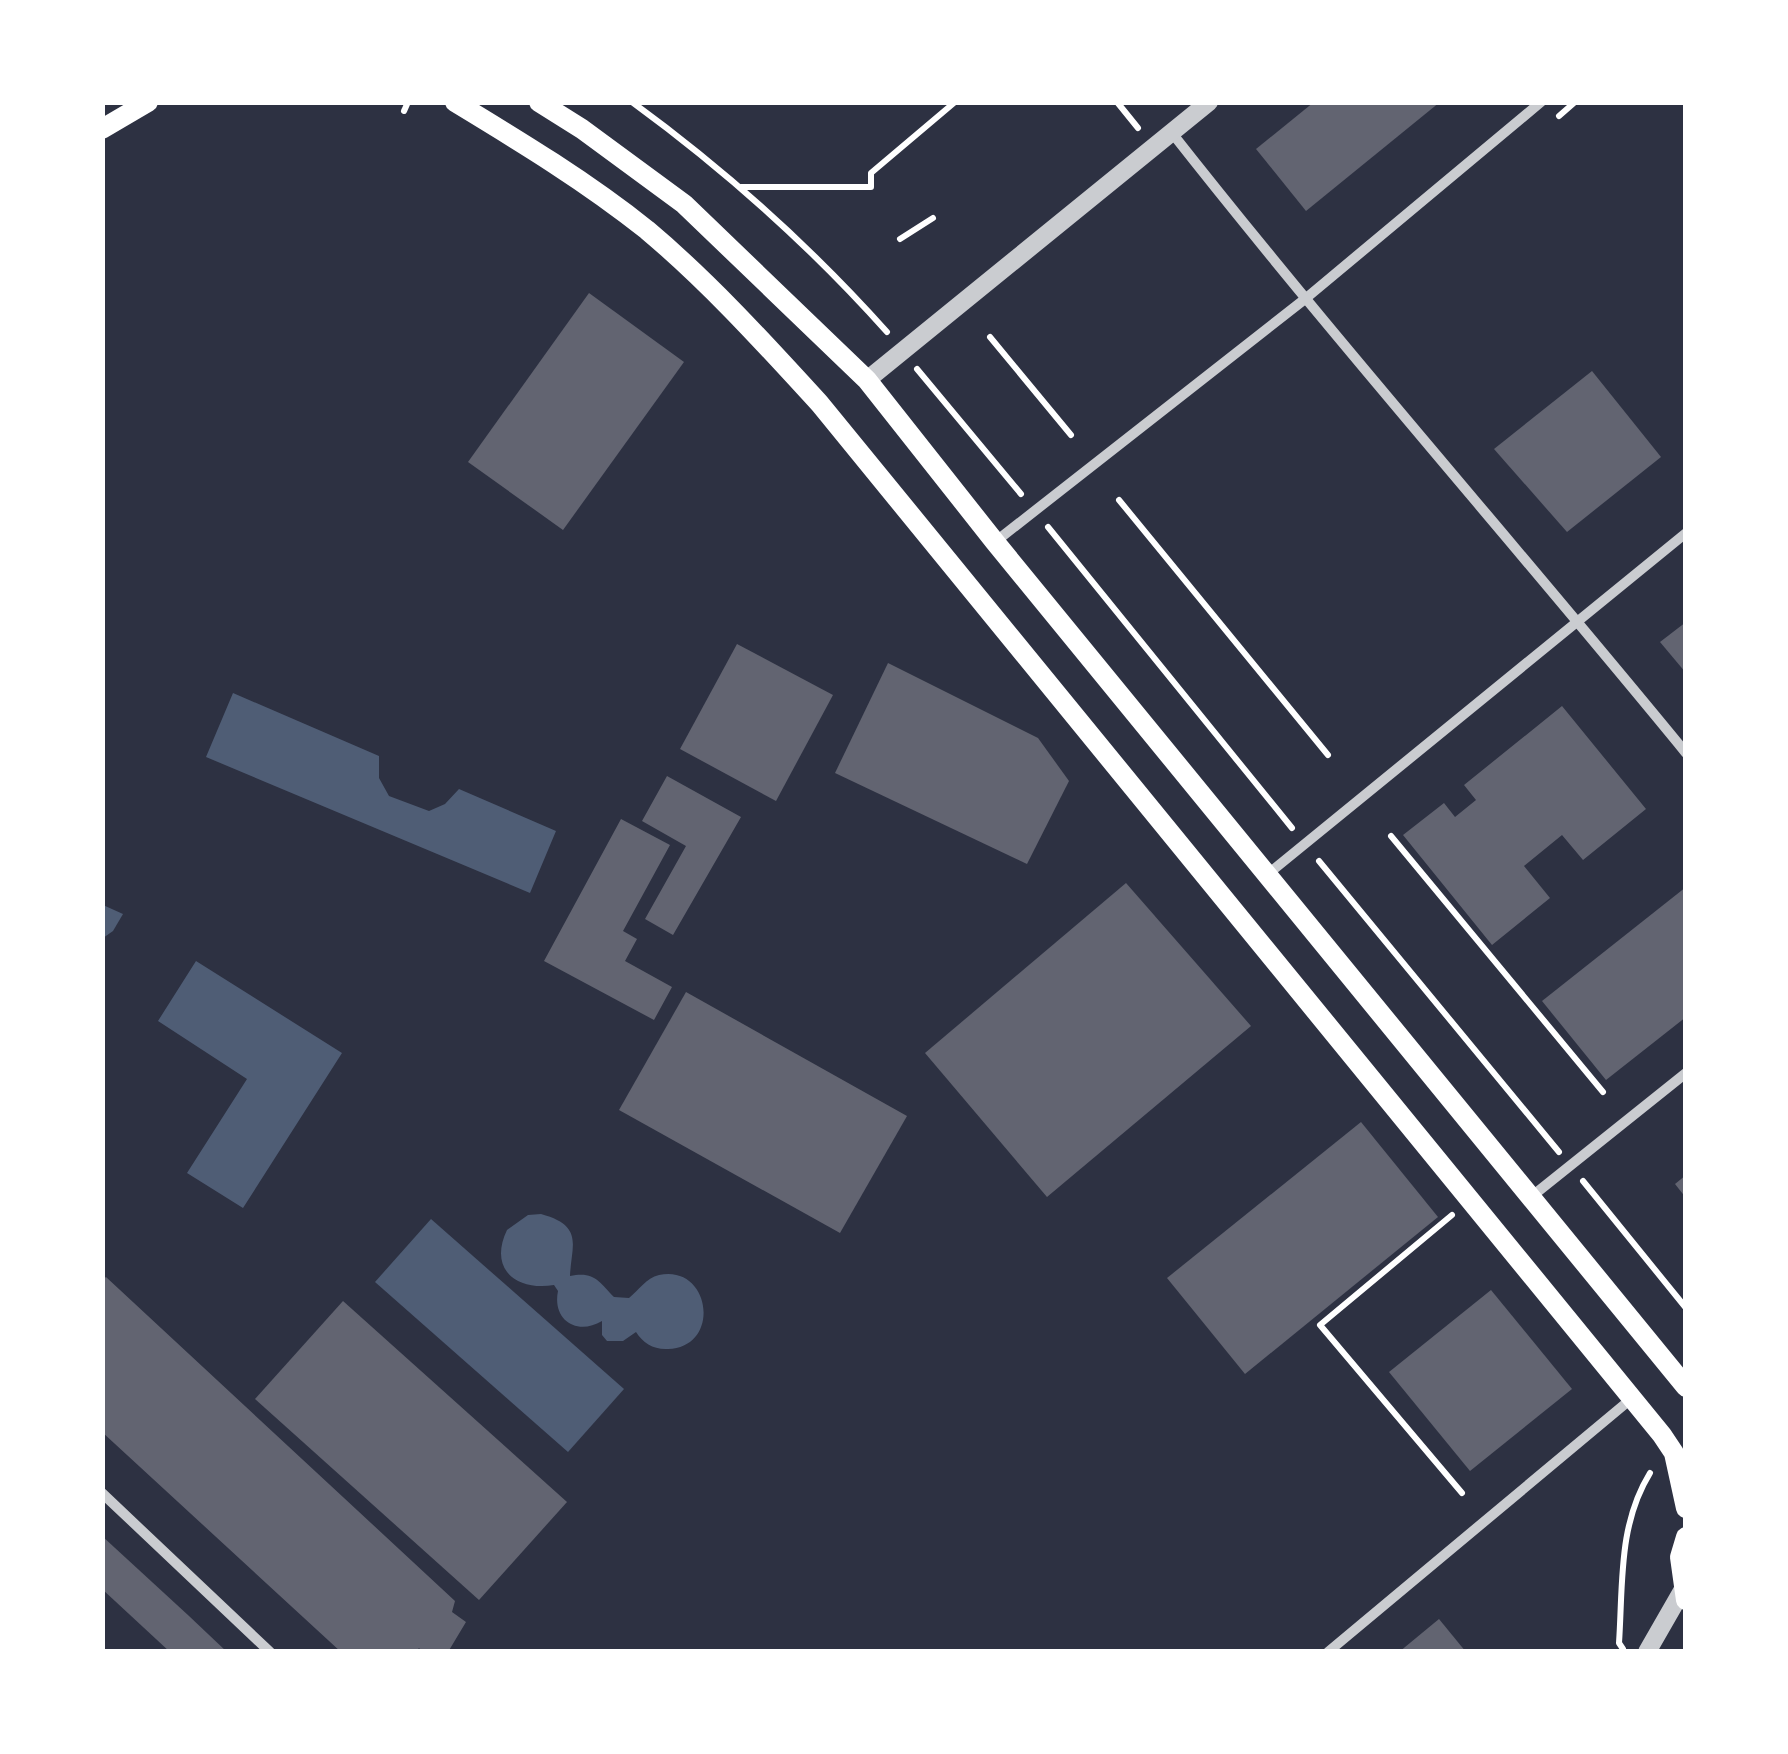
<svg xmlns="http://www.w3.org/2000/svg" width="1788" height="1754" viewBox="0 0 1788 1754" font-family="Inter,sans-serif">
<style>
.water{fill:#4f5d75}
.building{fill:#626471}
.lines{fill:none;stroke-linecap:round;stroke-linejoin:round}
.path{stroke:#fff;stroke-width:6}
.minor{stroke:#caccd0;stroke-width:10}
.tertiary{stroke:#caccd0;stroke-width:18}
.secondary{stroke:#fff;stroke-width:20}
</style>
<rect width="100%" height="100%" fill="#2d3142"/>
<g class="water">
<path d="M233 693 379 756V778L389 796 429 811 445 804 459 789 556 831 530 893 206 757Z"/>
<path d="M103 905 123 914 113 931 103 938Z"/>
<path d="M196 961 342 1053 243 1208 187 1173 247 1079 158 1021Z"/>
<path d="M541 1214C585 1226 571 1246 570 1276 595 1271 599 1282 614 1297L629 1298C639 1290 646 1278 659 1275 711 1264 722 1347 668 1349 654 1350 643 1343 636 1332L623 1341H607L602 1335V1321C577 1336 552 1320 558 1291L554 1285C517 1291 488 1270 507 1230L528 1215Z"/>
<path d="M431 1219 624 1389 568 1452 375 1282Z"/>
</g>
<g class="building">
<path d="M1314 102H1440L1306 211 1256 149Z"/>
<path d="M589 293 684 362 563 530 468 462Z"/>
<path d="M1592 371 1661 457 1567 532 1494 449Z"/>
<path d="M1686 622V673L1660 642Z"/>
<path d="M737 644 833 695 776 801 680 749Z"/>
<path d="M888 663 1038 738 1069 781 1027 864 835 773Z"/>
<path d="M1562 706 1646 809 1583 860 1562 835 1524 866 1550 898 1492 945 1403 835 1444 803 1455 817 1476 800 1464 785Z"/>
<path d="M667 776 741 817 673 935 645 919 686 846 642 821Z"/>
<path d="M621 819 670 845 623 931 637 939 625 961 672 987 654 1020 544 961Z"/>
<path d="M1126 883 1251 1026 1047 1197 925 1053Z"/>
<path d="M1686 887V1017L1606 1080 1542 1001Z"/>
<path d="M686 992 907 1116 840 1233 619 1110Z"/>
<path d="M1361 1122 1438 1217 1245 1374 1167 1278Z"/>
<path d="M1686 1175V1198L1675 1184Z"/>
<path d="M106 1277 455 1601 452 1612 466 1622 448 1652H422L419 1648 416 1652H341L102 1432V1280Z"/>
<path d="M1491 1290 1572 1389 1470 1471 1389 1372Z"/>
<path d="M343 1301 567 1502 479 1600 255 1399Z"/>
<path d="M102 1536 189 1616 227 1652H170L102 1589Z"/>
<path d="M1439 1619 1466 1652H1399Z"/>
</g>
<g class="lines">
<g class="path">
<path d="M632 102C725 170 811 247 887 332"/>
<path d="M1117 102 1138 128"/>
<path d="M404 111 408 102"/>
<path d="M1559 116 1575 102"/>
<path d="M741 187H871V173L955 102"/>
<path d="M900 239 933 218"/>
<path d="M990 337 1071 435"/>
<path d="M917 369 1021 494"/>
<path d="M1119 500 1328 755"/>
<path d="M1048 527 1292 828"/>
<path d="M1391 836 1603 1092"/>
<path d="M1319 861 1559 1152"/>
<path d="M1583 1181 1686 1308"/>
<path d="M1452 1215 1320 1325 1462 1493"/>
<path d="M1623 1649 1619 1643C1623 1584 1618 1525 1650 1473"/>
</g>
<g class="minor">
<path d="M1172 133C1338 344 1516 545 1686 753"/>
<path d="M995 542 1305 299 1541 102"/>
<path d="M1268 874 1686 533"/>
<path d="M1531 1197 1686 1073"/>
<path d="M102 1493 270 1652"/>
<path d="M1328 1652 1631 1399"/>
</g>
<g class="tertiary">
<path d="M867 380 1209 102"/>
<path d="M1647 1652 1682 1591"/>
</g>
<g class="secondary">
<path d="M455 102C521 142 587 182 647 230 710 283 765 344 820 404L1662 1435 1674 1453 1686 1508"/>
<path d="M539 102 582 129 684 204 867 380 995 542 1686 1387"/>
<path d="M102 129 148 102"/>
<path d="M1686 1537 1680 1557 1686 1600"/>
</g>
</g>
<rect width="1788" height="1754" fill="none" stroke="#ffffff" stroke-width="210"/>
</svg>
